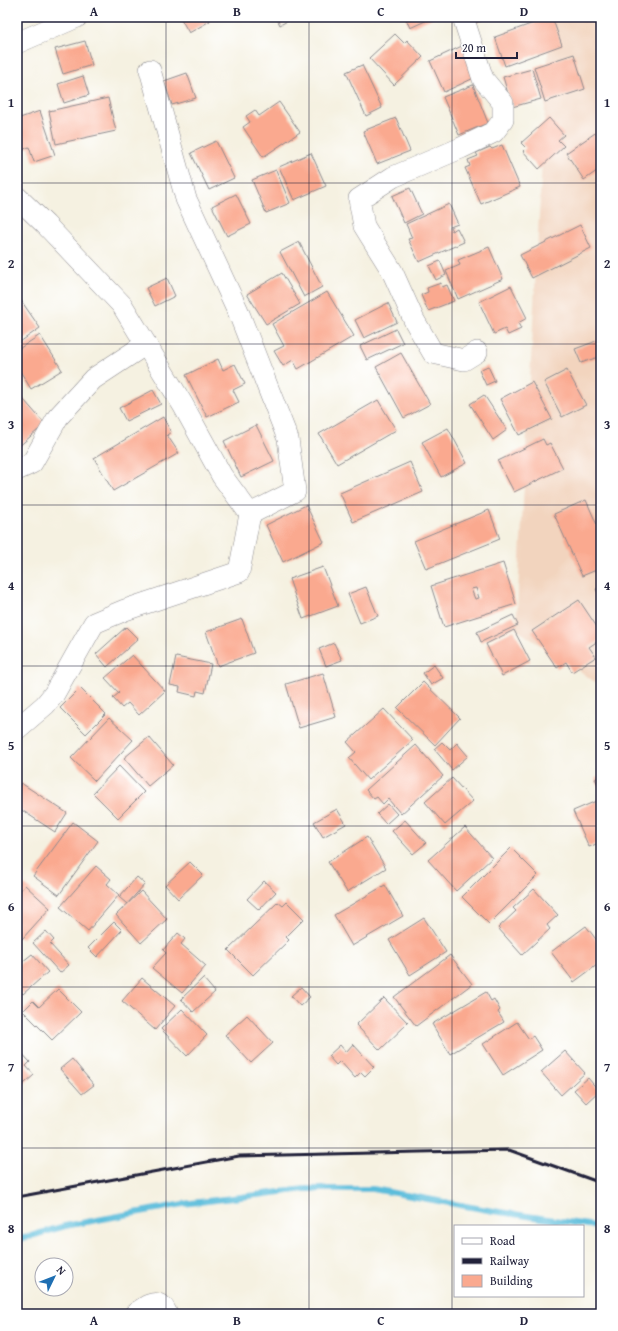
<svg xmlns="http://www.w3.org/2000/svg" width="618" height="1331" viewBox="0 0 618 1331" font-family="'Gentium Book Plus',serif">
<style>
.built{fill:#f2d4be}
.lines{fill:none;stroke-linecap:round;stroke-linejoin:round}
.stream{stroke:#5cbddb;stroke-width:6}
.building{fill:#faa98f;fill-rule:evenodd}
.minor-casing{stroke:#8c8a8e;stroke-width:22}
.minor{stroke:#fff;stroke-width:21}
.rail{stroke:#22223b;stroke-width:3}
.grid{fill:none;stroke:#22223b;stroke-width:1;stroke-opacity:0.55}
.neatline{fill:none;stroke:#22223b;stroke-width:1.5}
.grid-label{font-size:13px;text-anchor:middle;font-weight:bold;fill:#22223b}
</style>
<rect width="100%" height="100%" fill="#fff"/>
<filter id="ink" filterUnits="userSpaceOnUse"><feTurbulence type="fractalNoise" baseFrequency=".025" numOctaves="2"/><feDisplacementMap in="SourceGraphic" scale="8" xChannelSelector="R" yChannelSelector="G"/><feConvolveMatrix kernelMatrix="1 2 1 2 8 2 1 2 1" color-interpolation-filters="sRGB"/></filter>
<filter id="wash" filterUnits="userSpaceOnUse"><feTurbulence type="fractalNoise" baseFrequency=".012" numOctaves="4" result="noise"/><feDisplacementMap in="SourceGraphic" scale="16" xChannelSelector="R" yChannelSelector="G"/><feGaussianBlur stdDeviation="0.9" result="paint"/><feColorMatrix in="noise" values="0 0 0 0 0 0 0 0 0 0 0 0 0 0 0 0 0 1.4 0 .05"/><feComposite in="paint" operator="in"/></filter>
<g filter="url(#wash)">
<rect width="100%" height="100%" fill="#f5f1e1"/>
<path class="built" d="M550 17H601V686L516 629Z"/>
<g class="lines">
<path class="stream" d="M17 1240 65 1226 183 1204 305 1189H373L493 1211 595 1226 601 1230"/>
</g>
<g id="blocks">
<g class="building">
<path d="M180 17H207L210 21 189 33Z"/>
<path d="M276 17H295L280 25Z"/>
<path d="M405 17H434L410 28Z"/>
<path d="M473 17H489L475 23Z"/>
<path d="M550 17H552L562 45 505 66 495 37Z"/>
<path d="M581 17H596L583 22Z"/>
<path d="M395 34 404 43 407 40 423 57 394 85 369 58Z"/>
<path d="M85 41 92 65 63 74 55 49Z"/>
<path d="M462 46 476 77 444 92 430 61Z"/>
<path d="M574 54 585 89 545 102 534 67Z"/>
<path d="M362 65 382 108 366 116 346 72Z"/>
<path d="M532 69 541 99 512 107 503 77Z"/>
<path d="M187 73 196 98 172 105 164 81Z"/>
<path d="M83 76 89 95 64 103 58 84Z"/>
<path d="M473 85 488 123 459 135 443 97Z"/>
<path d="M108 98 116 131 56 144 49 111Z"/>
<path d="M279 102 300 132 263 157 243 127 250 122 246 116 255 110 259 116Z"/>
<path d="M40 111 55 155 34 162 29 147 20 151 17 143V119Z"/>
<path d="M396 118 410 151 377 164 363 131Z"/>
<path d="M549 118 564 135 558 140 564 146 539 169 523 151 526 148 521 143Z"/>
<path d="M601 129V168L584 180 566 153Z"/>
<path d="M216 141 234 178 209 190 191 153Z"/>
<path d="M502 145 520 187 481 204 465 168 470 166 468 160 478 156 476 153 490 147 492 149Z"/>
<path d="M311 153 326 186 294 200 279 167Z"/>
<path d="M276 170 290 203 266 213 252 180Z"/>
<path d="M410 188 422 214 404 223 392 196Z"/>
<path d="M236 194 251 224 227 236 212 206Z"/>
<path d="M449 204 458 224 450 227 452 231 457 228 464 242 419 262 408 239 412 238 406 224Z"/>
<path d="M580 225 591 248 532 278 520 255Z"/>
<path d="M299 242 322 287 304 297 280 252Z"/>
<path d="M489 247 503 279 458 299 446 271 460 265 458 260Z"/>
<path d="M440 261 446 275 436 280 429 266Z"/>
<path d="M282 273 300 304 266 324 247 294Z"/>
<path d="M167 278 175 296 155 306 146 288Z"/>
<path d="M441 283 442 287 447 285 454 301 428 311 421 295 428 292 427 288Z"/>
<path d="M511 286 527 318 518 323 521 329 508 335 505 329 494 334 479 302Z"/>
<path d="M327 292 354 336 298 369 293 360 283 366 274 351 284 346 272 324Z"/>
<path d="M20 299 40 328 17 344V302Z"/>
<path d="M388 303 397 322 364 338 355 320Z"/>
<path d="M396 329 403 343 367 360 360 346Z"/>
<path d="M40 335 62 370 31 389 17 366V350Z"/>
<path d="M599 340 601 346V356L581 363 575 349Z"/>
<path d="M401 353 430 404 404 418 376 367Z"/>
<path d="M218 359 223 370 235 364 245 384 233 390 239 402 207 417 186 375Z"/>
<path d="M488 366 495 381 486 385 479 370Z"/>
<path d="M567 370 586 405 562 417 544 382Z"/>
<path d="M532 382 552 419 519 435 500 399Z"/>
<path d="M153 390 161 404 126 421 119 408Z"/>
<path d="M17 392 45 424 17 448Z"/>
<path d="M484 395 507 430 493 440 470 404Z"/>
<path d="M378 400 396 430 337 464 319 434Z"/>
<path d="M163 417 171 432 167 435 179 453 113 491 94 458Z"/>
<path d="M256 425 274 461 241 477 224 441Z"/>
<path d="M448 428 467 463 441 477 422 442Z"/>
<path d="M543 439 546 445 550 443 563 468 514 492 498 461Z"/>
<path d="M410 462 423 492 353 522 340 493Z"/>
<path d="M586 500 601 534V568L582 576 554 514Z"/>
<path d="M306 505 324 542 283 562 266 525Z"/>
<path d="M489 510 500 539 426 569 414 541Z"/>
<path d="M503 563 516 604 444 627 431 586ZM476 588 479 598 475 599 471 589Z"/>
<path d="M323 567 338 606 303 619 289 579Z"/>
<path d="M601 586V599L596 589Z"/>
<path d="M366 587 378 616 360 623 348 594Z"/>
<path d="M579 600 601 633V639L589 647 596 657 572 672 566 662 557 668 532 631Z"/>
<path d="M513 615 518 625 481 642 477 632Z"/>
<path d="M242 619 254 653 218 666 206 632Z"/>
<path d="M126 627 138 639 107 667 96 654Z"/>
<path d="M514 630 530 661 502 676 486 644Z"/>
<path d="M334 643 342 660 326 666 319 649Z"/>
<path d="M132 655 165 691 139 715 128 703 122 708 113 698 119 693 105 678Z"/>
<path d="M176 657 211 664 205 693 197 691 196 696 179 692 180 687 170 685Z"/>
<path d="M434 665 443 678 431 685 423 673Z"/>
<path d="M323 673 336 717 299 728 286 684Z"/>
<path d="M423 682 460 718 435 745 397 708Z"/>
<path d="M80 688 106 714 86 734 60 708Z"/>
<path d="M384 709 413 740 368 780 349 758 356 752 347 742Z"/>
<path d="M109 718 133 740 95 781 71 758Z"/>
<path d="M149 737 173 765 148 786 124 758Z"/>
<path d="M442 742 450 750 457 743 468 756 452 770 434 749Z"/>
<path d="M416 745 443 776 401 814 388 799 383 804 377 797 374 799 366 790Z"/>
<path d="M119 766 144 792 118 818 93 793Z"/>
<path d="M601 775V789L595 779Z"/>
<path d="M452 778 473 801 445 825 425 802Z"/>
<path d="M21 783 67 813 55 832 17 807V790Z"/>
<path d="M601 799V842L589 847 573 811Z"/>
<path d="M388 804 397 814 386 824 377 814Z"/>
<path d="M337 809 346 824 323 837 314 822Z"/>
<path d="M405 820 426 843 413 854 392 831Z"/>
<path d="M73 822 98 841 59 895 33 876Z"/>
<path d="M465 827 492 858 456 891 428 860Z"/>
<path d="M367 837 386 868 347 892 328 862Z"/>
<path d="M511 848 538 875 489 924 462 897Z"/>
<path d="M190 862 203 875 178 899 165 885Z"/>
<path d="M96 866 111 879 107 884 119 895 88 931 60 907Z"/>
<path d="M137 877 145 884 127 904 119 897Z"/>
<path d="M264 881 276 892 259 910 247 899Z"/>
<path d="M25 885 50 908 22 939 17 935V894Z"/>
<path d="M385 885 403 916 352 946 334 915Z"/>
<path d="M534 889 558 915 547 925 550 929 522 955 498 928 516 911 513 908Z"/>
<path d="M141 891 167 919 141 943 116 915Z"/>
<path d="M278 902 283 906 287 902 304 919 286 937 289 940 253 975 228 950Z"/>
<path d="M424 918 446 952 410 975 389 940Z"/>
<path d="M114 922 122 930 97 957 88 948Z"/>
<path d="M586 926 601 946V962L574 982 551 952Z"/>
<path d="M46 931 54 940 50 944 69 965 60 973 33 943Z"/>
<path d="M178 933 185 939 181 944 206 966 182 993 152 968 166 953 163 950Z"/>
<path d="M32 954 48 972 23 994 17 988V966Z"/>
<path d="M450 955 472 984 416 1026 394 997Z"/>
<path d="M142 978 175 1006 155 1030 122 1001Z"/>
<path d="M203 978 215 992 193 1012 181 999Z"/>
<path d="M301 987 310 997 300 1006 291 996Z"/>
<path d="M58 989 81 1012 52 1040 23 1011 33 1001 39 1007Z"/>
<path d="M486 992 491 1001 494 999 500 1010 498 1012 504 1022 450 1054 432 1024Z"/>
<path d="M384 998 408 1023 380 1050 356 1025Z"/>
<path d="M182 1009 207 1035 187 1056 161 1029Z"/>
<path d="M247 1015 273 1043 251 1063 225 1035Z"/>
<path d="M517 1022 529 1039 533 1036 542 1050 503 1075 483 1044Z"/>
<path d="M353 1044 374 1067 365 1076 361 1072 355 1078 340 1061 336 1065 328 1056 340 1045 346 1052Z"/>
<path d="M18 1049 30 1062 26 1066 34 1075 17 1090V1050Z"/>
<path d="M565 1051 585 1073 561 1095 541 1072Z"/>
<path d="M72 1059 94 1085 82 1094 60 1069Z"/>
<path d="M588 1078 599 1091 586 1103 574 1090Z"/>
</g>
</g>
</g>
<g filter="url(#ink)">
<use href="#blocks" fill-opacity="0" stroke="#8c8a8e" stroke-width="1"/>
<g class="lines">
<defs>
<g id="minor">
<path d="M463 17 483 79 503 103V120L494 132 461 148 393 177 359 199 364 226 392 271 414 320 433 353 464 360 477 352"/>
<path d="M17 43 77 17"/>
<path d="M17 197 46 225 122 305 183 405 222 476 250 514 295 491 288 439 238 311 186 199 150 70"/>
<path d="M17 470 32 463 58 417 93 379 146 344"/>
<path d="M17 729 45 705 54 694 94 623 125 610 239 572 250 514"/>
<path d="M135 1314C142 1309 153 1299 162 1306 164 1307 166 1312 167 1314"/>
</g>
</defs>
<use href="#minor" class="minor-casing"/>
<use href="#minor" class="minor"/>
<path class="rail" d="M17 1197 239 1156 509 1150 601 1183"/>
</g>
</g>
<path class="grid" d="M166 17V1314M309 17V1314M452 17V1314M17 183H601M17 344H601M17 505H601M17 666H601M17 826H601M17 987H601M17 1148H601"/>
<rect width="618" height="1331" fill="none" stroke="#fff" stroke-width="44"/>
<rect x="454" y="1225" width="130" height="72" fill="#ffffff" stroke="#a7a7b1"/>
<rect x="462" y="1238" width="20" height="6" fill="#ffffff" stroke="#a7a7b1"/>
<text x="490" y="1245" font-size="12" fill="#22223b">Road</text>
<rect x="462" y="1258" width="20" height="6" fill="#22223b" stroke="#a7a7b1"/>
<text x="490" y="1265" font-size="12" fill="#22223b">Railway</text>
<rect x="462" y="1275" width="20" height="12" fill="#faa98f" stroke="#a7a7b1"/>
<text x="490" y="1285" font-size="12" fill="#22223b">Building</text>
<g transform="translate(54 1277) rotate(47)"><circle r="19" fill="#ffffff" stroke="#a7a7b1"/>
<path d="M0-3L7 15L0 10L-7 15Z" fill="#1f6fb2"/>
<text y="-6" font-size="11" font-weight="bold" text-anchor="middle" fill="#22223b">N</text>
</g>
<path d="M456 52v6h61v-6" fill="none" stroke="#22223b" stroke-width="2"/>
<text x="462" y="52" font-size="12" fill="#22223b" stroke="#ffffff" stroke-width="3" paint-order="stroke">20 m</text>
<rect x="22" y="22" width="574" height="1287" class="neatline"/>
<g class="grid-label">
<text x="94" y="16">A</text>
<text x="237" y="16">B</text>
<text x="381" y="16">C</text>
<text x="524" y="16">D</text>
<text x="11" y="107">1</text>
<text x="607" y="107">1</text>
<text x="11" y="268">2</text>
<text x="607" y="268">2</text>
<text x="11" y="429">3</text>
<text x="607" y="429">3</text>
<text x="11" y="590">4</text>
<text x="607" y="590">4</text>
<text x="11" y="750">5</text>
<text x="607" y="750">5</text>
<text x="11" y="911">6</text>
<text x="607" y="911">6</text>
<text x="11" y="1072">7</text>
<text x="607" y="1072">7</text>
<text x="11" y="1233">8</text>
<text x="607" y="1233">8</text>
<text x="94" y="1325">A</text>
<text x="237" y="1325">B</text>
<text x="381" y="1325">C</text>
<text x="524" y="1325">D</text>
</g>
</svg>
